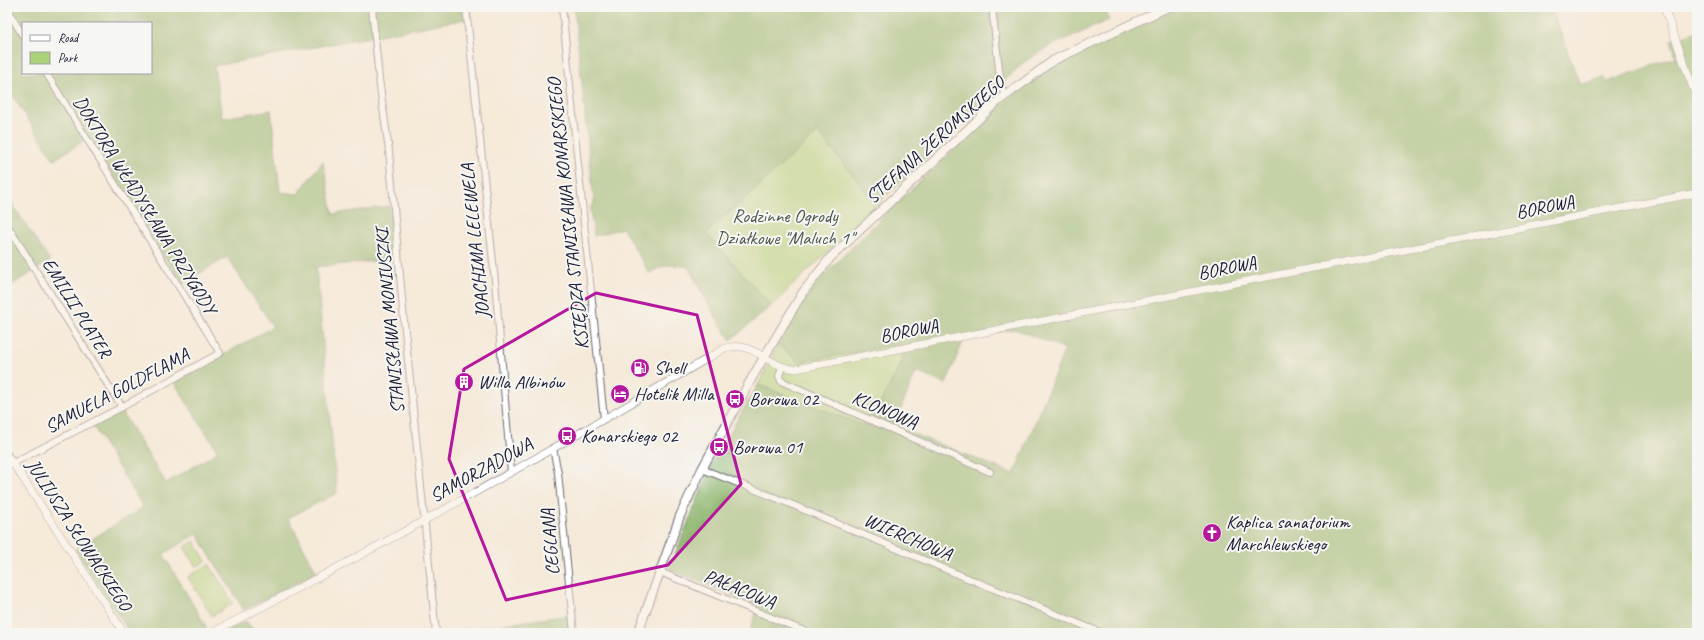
<svg xmlns="http://www.w3.org/2000/svg" width="1704" height="640" viewBox="0 0 1704 640" font-family="Caveat,sans-serif">
<style>
.green{fill:#add179;stroke:#687a5a}
.forest{fill:#8ab369;stroke:#566a52;fill-rule:evenodd}
.lines{fill:none;stroke-linecap:round;stroke-linejoin:round}
.minor-casing{stroke:#6c6872;stroke-width:8}
.tertiary-casing{stroke:#6c6872;stroke-width:8}
.secondary-casing{stroke:#6c6872;stroke-width:10}
.minor{stroke:#fff;stroke-width:6}
.tertiary{stroke:#fff;stroke-width:7}
.secondary{stroke:#fff;stroke-width:8}
.marked{fill:none;stroke:#b5179e;stroke-width:3;stroke-linejoin:round}
.labels{text-anchor:middle;dominant-baseline:central;stroke-width:4;stroke-linejoin:round;paint-order:stroke}
.street-label{font-size:19px;fill:#22223b;stroke:#f6f6f2}
.park-label{font-size:19px;fill:#4c574e;stroke:#f6f6f2}
.poi-label{font-size:19px;fill:#22223b;stroke:#f6f6f2;text-anchor:start}
</style>
<rect width="100%" height="100%" fill="#f6f6f2"/>
<filter id="ink" filterUnits="userSpaceOnUse"><feTurbulence type="fractalNoise" baseFrequency=".025" numOctaves="2"/><feDisplacementMap in="SourceGraphic" scale="8" xChannelSelector="R" yChannelSelector="G"/><feConvolveMatrix kernelMatrix="1 2 1 2 8 2 1 2 1" color-interpolation-filters="sRGB"/></filter>
<filter id="wash" filterUnits="userSpaceOnUse"><feTurbulence type="fractalNoise" baseFrequency=".012" numOctaves="4" result="noise"/><feDisplacementMap in="SourceGraphic" scale="16" xChannelSelector="R" yChannelSelector="G"/><feGaussianBlur stdDeviation="0.9" result="paint"/><feColorMatrix in="noise" values="0 0 0 0 0 0 0 0 0 0 0 0 0 0 0 0 0 1.4 0 .05"/><feComposite in="paint" operator="in"/></filter>
<g filter="url(#wash)">
<rect width="100%" height="100%" fill="#f5ead9"/>
<g class="green">
<path d="M818 132 877 205 771 306 706 233Z"/>
<path d="M778 344 799 362 899 344 903 360 868 427 758 385Z"/>
<path d="M194 541 206 561 196 567 184 547Z"/>
<path d="M209 564 233 603 212 616 188 577Z"/>
</g>
<g class="forest">
<path d="M7 7H470L471 18 214 66 222 118 271 110 280 192 298 194 323 161 333 214 390 206 395 259 316 267 337 493 288 518 317 573 244 610 197 534 163 554 207 628 197 633H130L75 550 143 507 93 426 121 411 166 483 218 452 174 382 273 327 227 257 182 284 88 138 54 160 7 87ZM23 23H151V73H23Z"/>
<path d="M574 7H1103L1109 20 1044 49 1023 63 877 205 818 132 706 233 771 306 731 340 715 316 688 267C670 263 665 265 649 273L623 228 594 236 590 209 594 202Z"/>
<path d="M1181 7H1551L1580 85 1604 77 1607 82 1676 57 1671 40 1697 31V633H749L758 606 669 569 714 459 758 385 868 427 903 360 899 344 799 362 778 344 815 284 884 215 998 107 1032 80 1052 66 1080 50ZM1015 329 1065 349 1014 474 894 426 916 372 946 384 964 339Z"/>
<path d="M7 196 50 261 7 288Z"/>
<path d="M570 615 572 633H439Z"/>
<path d="M246 621 256 633H222Z"/>
</g>
</g>
<g filter="url(#ink)">
<g class="lines">
<defs>
<g id="minor">
<path d="M372 7 379 79 389 151 404 321 436 633"/>
<path d="M466 7 495 281 511 472"/>
<path d="M562 7 604 419"/>
<path d="M992 7 1001 86 1005 96"/>
<path d="M7 9 23 36"/>
<path d="M7 225 122 407"/>
<path d="M782 367 779 376 781 381 990 472"/>
<path d="M553 448 558 473 574 633"/>
<path d="M7 454 13 463"/>
<path d="M7 466 122 407 220 353 46 73"/>
<path d="M702 469 776 498 950 571 1102 633"/>
<path d="M660 572 809 633"/>
</g>
<g id="tertiary">
<path d="M1664 7 1697 99"/>
<path d="M13 463 124 633"/>
<path d="M211 633C386 545 557 448 725 348 755 340 768 368 796 369L1697 193"/>
</g>
<path id="secondary" d="M638 633 680 516 702 469 753 376 803 292 831 257 997 102 1054 60 1168 7"/>
</defs>
<use href="#minor" class="minor-casing"/>
<use href="#tertiary" class="tertiary-casing"/>
<use href="#secondary" class="secondary-casing"/>
<use href="#minor" class="minor"/>
<use href="#tertiary" class="tertiary"/>
<use href="#secondary" class="secondary"/>
</g>
</g>
<path d="M0 0H1704V640H0ZM596 293 697 315 741 484 668 565 506 600 449 459 464 369Z" fill="#f5ead9" fill-opacity=".55" fill-rule="evenodd"/>
<path class="marked" d="M596 293 697 315 741 484 668 565 506 600 449 459 464 369Z"/>
<defs>
<symbol id="fuel-disc" viewBox="-11 -11 22 22"><circle r="9.5" fill="#b5179e" stroke="#f6f6f2"/><path d="M-5.5-6h7V0h2V4h1.3V-2.5L3-4.5l.8-.8L6-3V5H2.5V1h-1V6h-7ZM-4.2-4.7v3.2H.2V-4.7Z" fill="#fff"/></symbol>
<symbol id="building-disc" viewBox="-11 -11 22 22"><circle r="9.5" fill="#b5179e" stroke="#f6f6f2"/><path d="M-4-6H4V6H1V3H-1V6H-4ZM-2.5-4.3h1.7v1.8h-1.7ZM.8-4.3h1.7v1.8H.8ZM-2.5-1h1.7V.8h-1.7ZM.8-1h1.7V.8H.8Z" fill="#fff"/></symbol>
<symbol id="hotel-disc" viewBox="-11 -11 22 22"><circle r="9.5" fill="#b5179e" stroke="#f6f6f2"/><path d="M-6-4.5h1.5V1H6V5H4.5V3h-9V5H-6ZM-4 0a1.8 1.8 0 1 1 3.6 0ZM.5 0V-2.5h3Q6-2.5 6 0Z" fill="#fff"/></symbol>
<symbol id="bus-disc" viewBox="-11 -11 22 22"><circle r="9.5" fill="#b5179e" stroke="#f6f6f2"/><path d="M-5-6H5V4H4V6H2V4H-2V6H-4V4H-5ZM-3.5-4V0h7V-4ZM-3.5 1.2v1.5H-2V1.2ZM2 1.2v1.5H3.5V1.2Z" fill="#fff"/></symbol>
<symbol id="church-disc" viewBox="-11 -11 22 22"><circle r="9.5" fill="#b5179e" stroke="#f6f6f2"/><path d="M-1.2-6h2.4v3.5h3.3v2.4h-3.3V6h-2.4V-.1h-3.3v-2.4h3.3Z" fill="#fff"/></symbol>
</defs>
<g fill-rule="evenodd">
<use href="#fuel-disc" x="629" y="357" width="22" height="22"/>
<use href="#building-disc" x="453" y="371" width="22" height="22"/>
<use href="#hotel-disc" x="609" y="383" width="22" height="22"/>
<use href="#bus-disc" x="724" y="388" width="22" height="22"/>
<use href="#bus-disc" x="556" y="425" width="22" height="22"/>
<use href="#bus-disc" x="708" y="436" width="22" height="22"/>
<use href="#church-disc" x="1201" y="522" width="22" height="22"/>
</g>
<g class="labels">
<g class="street-label">
<text transform="translate(935 140) rotate(-42)">STEFANA ŻEROMSKIEGO</text>
<text transform="translate(145 205) rotate(58)">DOKTORA WŁADYSŁAWA PRZYGODY</text>
<text transform="translate(1545 207) rotate(-11)">BOROWA</text>
<text transform="translate(568 214) rotate(-96)">KSIĘDZA STANISŁAWA KONARSKIEGO</text>
<text transform="translate(475 241) rotate(-96)">JOACHIMA LELEWELA</text>
<text transform="translate(1227 268) rotate(-11)">BOROWA</text>
<text transform="translate(77 308) rotate(58)">EMILII PLATER</text>
<text transform="translate(390 321) rotate(-95)">STANISŁAWA MONIUSZKI</text>
<text transform="translate(909 331) rotate(-11)">BOROWA</text>
<text transform="translate(117 391) rotate(-28)">SAMUELA GOLDFLAMA</text>
<text transform="translate(885 410) rotate(23)">KLONOWA</text>
<text transform="translate(481 470) rotate(-29)">SAMORZĄDOWA</text>
<text transform="translate(79 535) rotate(57)">JULIUSZA SŁOWACKIEGO</text>
<text transform="translate(908 537) rotate(23)">WIERCHOWA</text>
<text transform="translate(550 542) rotate(-95)">CEGLANA</text>
<text transform="translate(740 589) rotate(22)">PAŁACOWA</text>
</g>
<g class="park-label">
<text x="785" y="216">Rodzinne Ogrody<tspan x="785" dy="22">Działkowe "Maluch 1"</tspan></text>
</g>
<g class="poi-label">
<text x="654" y="368">Shell</text>
<text x="478" y="382">Willa Albinów</text>
<text x="634" y="394">Hotelik Milla</text>
<text x="749" y="399">Borowa 02</text>
<text x="581" y="436">Konarskiego 02</text>
<text x="733" y="447">Borowa 01</text>
<text x="1226" y="522">Kaplica sanatorium<tspan x="1226" dy="22">Marchlewskiego</tspan></text>
</g>
</g>
<rect width="1704" height="640" fill="none" stroke="#f6f6f2" stroke-width="24"/>
<rect x="22" y="22" width="130" height="52" fill="#f6f6f2" stroke="#a1a1a9"/>
<rect x="30" y="35" width="20" height="6" fill="#ffffff" stroke="#a1a1a9"/>
<text x="58" y="42" font-size="12" fill="#22223b">Road</text>
<rect x="30" y="52" width="20" height="12" fill="#add179" stroke="#a1a1a9"/>
<text x="58" y="62" font-size="12" fill="#22223b">Park</text>
</svg>
